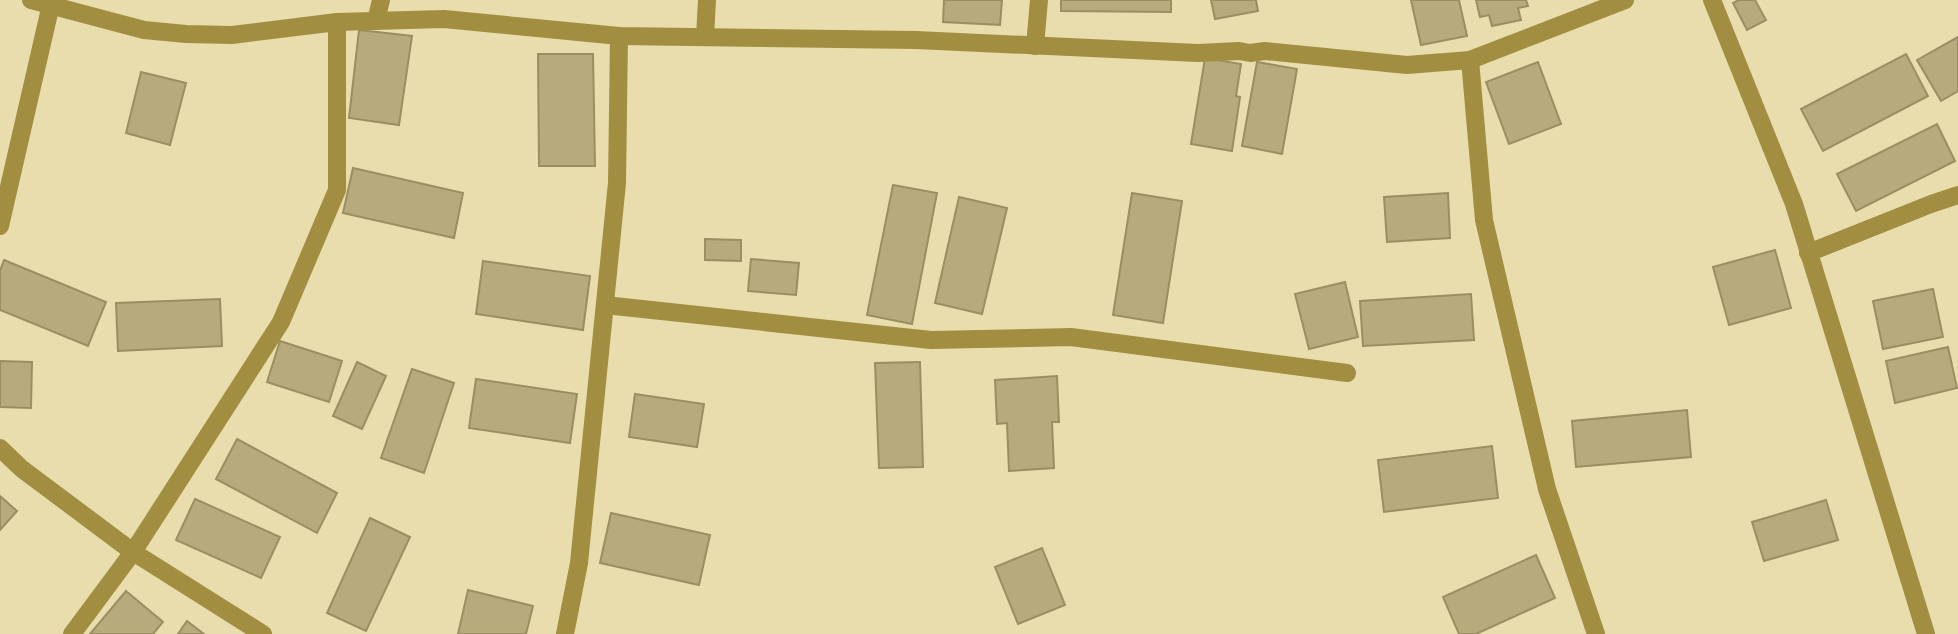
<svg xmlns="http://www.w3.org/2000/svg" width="1958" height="634" viewBox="0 0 1958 634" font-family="Signika,sans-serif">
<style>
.building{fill:#b7ab7e;stroke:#9a8e62;stroke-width:2}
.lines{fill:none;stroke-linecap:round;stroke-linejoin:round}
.minor{stroke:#a28e40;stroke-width:18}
</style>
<rect width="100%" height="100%" fill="#e9ddae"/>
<g class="building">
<path d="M944 0H1002L1000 25 943 22Z"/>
<path d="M1061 0H1171V12L1061 11Z"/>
<path d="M1211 0H1256L1258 11 1215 19Z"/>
<path d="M1411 0H1459L1467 36 1421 45Z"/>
<path d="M1476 0H1526L1528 6 1518 8 1521 20 1492 26 1489 15 1480 17Z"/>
<path d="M1739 0H1755L1766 20 1747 30 1733 3Z"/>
<path d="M359 30 412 36 399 125 349 118Z"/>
<path d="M1958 37V91L1941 101 1917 60Z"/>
<path d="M538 54H593L595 166H539Z"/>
<path d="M1906 54 1928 96 1823 151 1801 109Z"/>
<path d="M1205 58 1241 64 1236 96 1240 97 1232 151 1191 144Z"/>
<path d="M1257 62 1297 69 1282 154 1242 146Z"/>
<path d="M1538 62 1561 124 1509 144 1486 82Z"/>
<path d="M141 72 186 83 170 145 126 133Z"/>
<path d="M1937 124 1955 161 1856 211 1837 174Z"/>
<path d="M353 168 463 193 454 238 343 213Z"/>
<path d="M893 185 937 193 912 324 867 315Z"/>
<path d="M1132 193 1182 201 1163 323 1113 315Z"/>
<path d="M1448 193 1450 238 1387 242 1384 197Z"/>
<path d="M959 197 1007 208 982 314 935 303Z"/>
<path d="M705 239 741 240V261L705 260Z"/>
<path d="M1775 250 1791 308 1729 325 1713 267Z"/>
<path d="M751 259 799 263 796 295 748 291Z"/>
<path d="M4 260 106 302 88 346 0 310V271Z"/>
<path d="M483 261 590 276 583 330 476 314Z"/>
<path d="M1345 282 1358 337 1309 349 1295 294Z"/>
<path d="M1933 289 1943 337 1883 349 1873 301Z"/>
<path d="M1471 294 1474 340 1363 346 1360 301Z"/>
<path d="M220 299 222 346 118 351 116 303Z"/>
<path d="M280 341 342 361 329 402 267 382Z"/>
<path d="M1948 347 1957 388 1895 403 1886 361Z"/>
<path d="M0 361 32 362 31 408 0 407Z"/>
<path d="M357 362 386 376 362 429 333 416Z"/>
<path d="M920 362 923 467 879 468 875 363Z"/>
<path d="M412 369 454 383 424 473 381 458Z"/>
<path d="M1057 376 1059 422H1052L1054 468 1009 471 1007 423 997 424 995 380Z"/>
<path d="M476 379 577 394 570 443 469 428Z"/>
<path d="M635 394 704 404 697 447 629 437Z"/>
<path d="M1687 410 1691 457 1576 467 1572 421Z"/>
<path d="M237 439 337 493 317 533 216 479Z"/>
<path d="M1492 446 1498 498 1384 512 1378 460Z"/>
<path d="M0 496 17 511 0 530Z"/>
<path d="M195 499 280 537 261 578 176 540Z"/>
<path d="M1826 500 1838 540 1764 561 1752 522Z"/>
<path d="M611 513 710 535 699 585 600 563Z"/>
<path d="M370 518 410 537 366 631 327 613Z"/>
<path d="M1042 548 1065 605 1018 624 995 567Z"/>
<path d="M1536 555 1555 598 1476 634H1459L1443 597Z"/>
<path d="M468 590 533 606 526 634H458Z"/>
<path d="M126 591 163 622 153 634H90Z"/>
<path d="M187 621 204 634H178Z"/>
</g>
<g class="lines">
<g class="minor">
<path d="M31 0 144 30 186 34 232 35 337 22 444 19 619 36 916 40 1198 53 1239 51 1250 53 1265 51 1407 65 1470 60 1625 0"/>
<path d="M1712 0 1794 204 1926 634"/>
<path d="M376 21 381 0"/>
<path d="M705 37 707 0"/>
<path d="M1035 46 1039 0"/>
<path d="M1470 60 1484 220 1547 489 1596 634"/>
<path d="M0 226 52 0"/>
<path d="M1808 253 1931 204 1958 195"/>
<path d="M605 305 931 340 1071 337 1347 373"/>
<path d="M0 448 22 469 133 552 263 634"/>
<path d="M72 634 133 552 281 322 337 190V22"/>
<path d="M565 634 579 563 617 183 619 36"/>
</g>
</g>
</svg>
